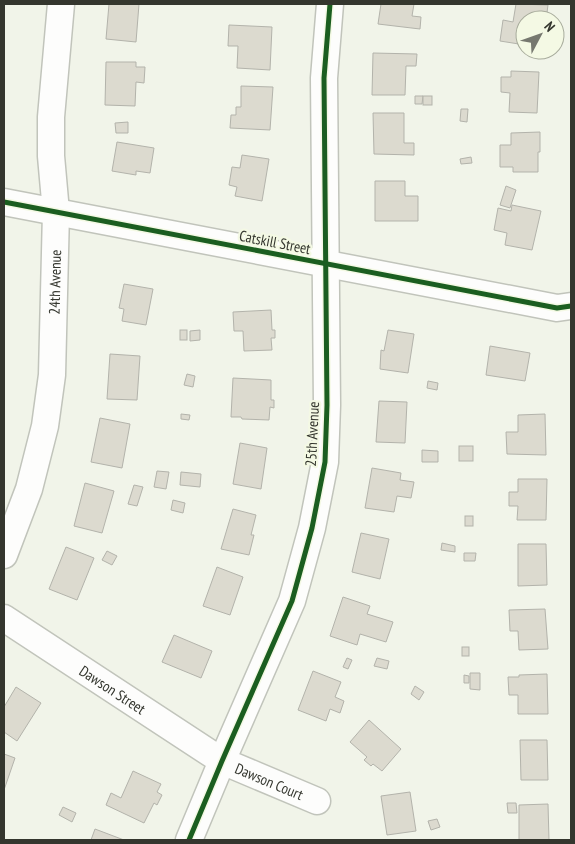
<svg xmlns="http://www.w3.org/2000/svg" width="575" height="844" viewBox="0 0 575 844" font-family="'PT Sans Narrow',sans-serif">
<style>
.building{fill:#dcdacf;stroke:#b3b3ab}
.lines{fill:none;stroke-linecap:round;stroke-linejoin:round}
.street-casing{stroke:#c1c4bb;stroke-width:29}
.street{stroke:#fdfdfc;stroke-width:26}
.cycleway-casing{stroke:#f4f9e4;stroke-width:8}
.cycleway{stroke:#1b5e20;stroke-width:5}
.labels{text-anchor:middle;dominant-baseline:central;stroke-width:4.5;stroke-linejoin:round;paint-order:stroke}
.street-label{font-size:15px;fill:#34362e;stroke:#f4f9e4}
</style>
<rect width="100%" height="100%" fill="#f1f4e9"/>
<g class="building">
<path d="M109 4H139L136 42 106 39Z"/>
<path d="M381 4H414L412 16 421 17 420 29 378 24Z"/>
<path d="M516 4 548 5 546 20H525V45L500 41 503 20 513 22Z"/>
<path d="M229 25 272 27 270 70 237 68 238 46H228Z"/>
<path d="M373 53 417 54 416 66H406L405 95H372Z"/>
<path d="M106 62H136V67H145L144 83 136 82 135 106 105 105Z"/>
<path d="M511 71 539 72 537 113 509 112 510 93 501 92V77H511Z"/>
<path d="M241 86 273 87 270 130 230 128 231 115H236V107H241Z"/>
<path d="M415 96H423L422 104H415Z"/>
<rect x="423" y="96" width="9" height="9"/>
<path d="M461 109H468L467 122 460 121Z"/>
<path d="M373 113H404V143H414V155L374 154Z"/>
<path d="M128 122V133H116L115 123Z"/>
<path d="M540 132V152H538V172H513V167H500V145H511V133Z"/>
<path d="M117 142 154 148 150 173 136 171V175L112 171Z"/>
<path d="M242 155 269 159 262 201 235 196 237 187 229 185 232 167 240 168Z"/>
<path d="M471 157 472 163 461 164 460 159Z"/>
<path d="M375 181H405V196H418V221H375Z"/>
<path d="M506 186 516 190 510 208 500 205Z"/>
<path d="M512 205 541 211 532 250 505 245 507 233 494 230 498 208 511 211Z"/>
<path d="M124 284 153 289 146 325 122 321 124 309 119 308Z"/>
<path d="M271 310 272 330H275V338H271L272 350 244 351 243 331H234L233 312Z"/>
<rect x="180" y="330" width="7" height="10"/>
<path d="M200 330V340L190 341V331Z"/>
<path d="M388 330 414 334 408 373 380 369 381 350 384 351Z"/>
<path d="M490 346 530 353 525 381 486 375Z"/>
<path d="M110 354 140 356 137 400 107 399Z"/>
<path d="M187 374 195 376 193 387 184 385Z"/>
<path d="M233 378 271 380V400H274V408L270 407 269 420 242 419 241 417H231Z"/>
<path d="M428 381 438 383 437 390 427 388Z"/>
<path d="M379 401 407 402 405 443 376 442Z"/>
<path d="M181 414 190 415 189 420 181 419Z"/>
<path d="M545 414 546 455 507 454 506 432H518V415Z"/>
<path d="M100 418 130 424 122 468 91 462Z"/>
<path d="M240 443 267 448 261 489 233 484Z"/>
<rect x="459" y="446" width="14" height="15"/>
<path d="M422 450 438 451V462H422Z"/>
<path d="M372 468 401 473 400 480 414 482 411 498 397 496 394 512 365 508Z"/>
<path d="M157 471 169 472 166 489 154 487Z"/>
<path d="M181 472 201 474 200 487 180 485Z"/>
<path d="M518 479H547L546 520H517L518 506H509V492H518Z"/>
<path d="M85 483 114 491 102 533 74 526Z"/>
<path d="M134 485 143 487 137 506 128 504Z"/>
<path d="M173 500 185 503 183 513 171 510Z"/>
<path d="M233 509 256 515 251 535H254L249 555 221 549Z"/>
<rect x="465" y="516" width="8" height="10"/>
<path d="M361 533 389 539 380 579 352 572Z"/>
<path d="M442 543 455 546V552L441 550Z"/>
<path d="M518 544H546L547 585 518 586Z"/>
<path d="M66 547 94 558 77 600 49 589Z"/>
<path d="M107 551 117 556 112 565 102 560Z"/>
<path d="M464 553H476L475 561H464Z"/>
<path d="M217 567 243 577 230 615 203 606Z"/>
<path d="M343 597 370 606 367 614 393 622 386 642 360 634 357 645 330 636Z"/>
<path d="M545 609 548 649 519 650 518 631H510L509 610Z"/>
<path d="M174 635 212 651 201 678 162 662Z"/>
<rect x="462" y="647" width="7" height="9"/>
<path d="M347 658 352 660 348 669 343 667Z"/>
<path d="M377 658 389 661 387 669 374 666Z"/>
<path d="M313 671 341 682 335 697 344 701 340 713 330 709 326 721 298 710Z"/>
<path d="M470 673H480V690L470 689Z"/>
<path d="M547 674 548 714H518V695H509L508 677H519V675Z"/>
<path d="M464 675 469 676V683H464Z"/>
<path d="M415 686 424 692 419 700 411 694Z"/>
<path d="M16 687 41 703 17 741 4 732V707Z"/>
<path d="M369 720 401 749 382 771 373 764 371 766 364 760 367 757 350 742Z"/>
<path d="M520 740H547L548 780H521Z"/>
<path d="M4 754 15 758 4 790Z"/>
<path d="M133 771 161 784 157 792 162 795 157 805 154 803 144 823 106 805 111 793 121 798Z"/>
<path d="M410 792 416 831 387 835 381 796Z"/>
<path d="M507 803H516L517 813H508Z"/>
<path d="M548 804 549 840H519V805Z"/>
<path d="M63 807 76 813 72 822 59 815Z"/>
<path d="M437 819 440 827 431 830 428 821Z"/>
<path d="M95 829 124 840H91Z"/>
</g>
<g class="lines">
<defs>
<g id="street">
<path d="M4 202 557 308 571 306"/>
<path id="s1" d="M4 555 29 489 45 426 52 375 56 212 51 156V117L61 4"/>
<path id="s2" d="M4 618 222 761 317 801"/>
<path d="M189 840 222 761 292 601 312 528 325 462 327 405 324 78 330 4"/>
</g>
</defs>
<use href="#street" class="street-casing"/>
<use href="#street" class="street"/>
<defs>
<g id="cycleway">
<path d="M4 202 557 308 571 306"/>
<path d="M189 840 222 761 292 601 312 528 325 462 327 405 324 78 330 4"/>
</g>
</defs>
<use href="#cycleway" class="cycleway-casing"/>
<use href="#cycleway" class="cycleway"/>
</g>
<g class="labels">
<g class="street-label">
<text transform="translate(275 242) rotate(11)">Catskill Street</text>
<text stroke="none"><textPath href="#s1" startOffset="280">24th Avenue</textPath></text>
<text transform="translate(312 434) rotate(-87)">25th Avenue</text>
<text stroke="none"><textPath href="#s2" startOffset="130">Dawson Street</textPath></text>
<text stroke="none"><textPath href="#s2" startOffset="312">Dawson Court</textPath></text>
</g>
</g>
<rect width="575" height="844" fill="none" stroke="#34362e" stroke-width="10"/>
<g transform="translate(540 35) rotate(49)"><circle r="24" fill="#f4f9e4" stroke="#a7ab9b"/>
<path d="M0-4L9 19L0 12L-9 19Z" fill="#76786f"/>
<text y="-8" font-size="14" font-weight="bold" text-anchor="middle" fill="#34362e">N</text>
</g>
</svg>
